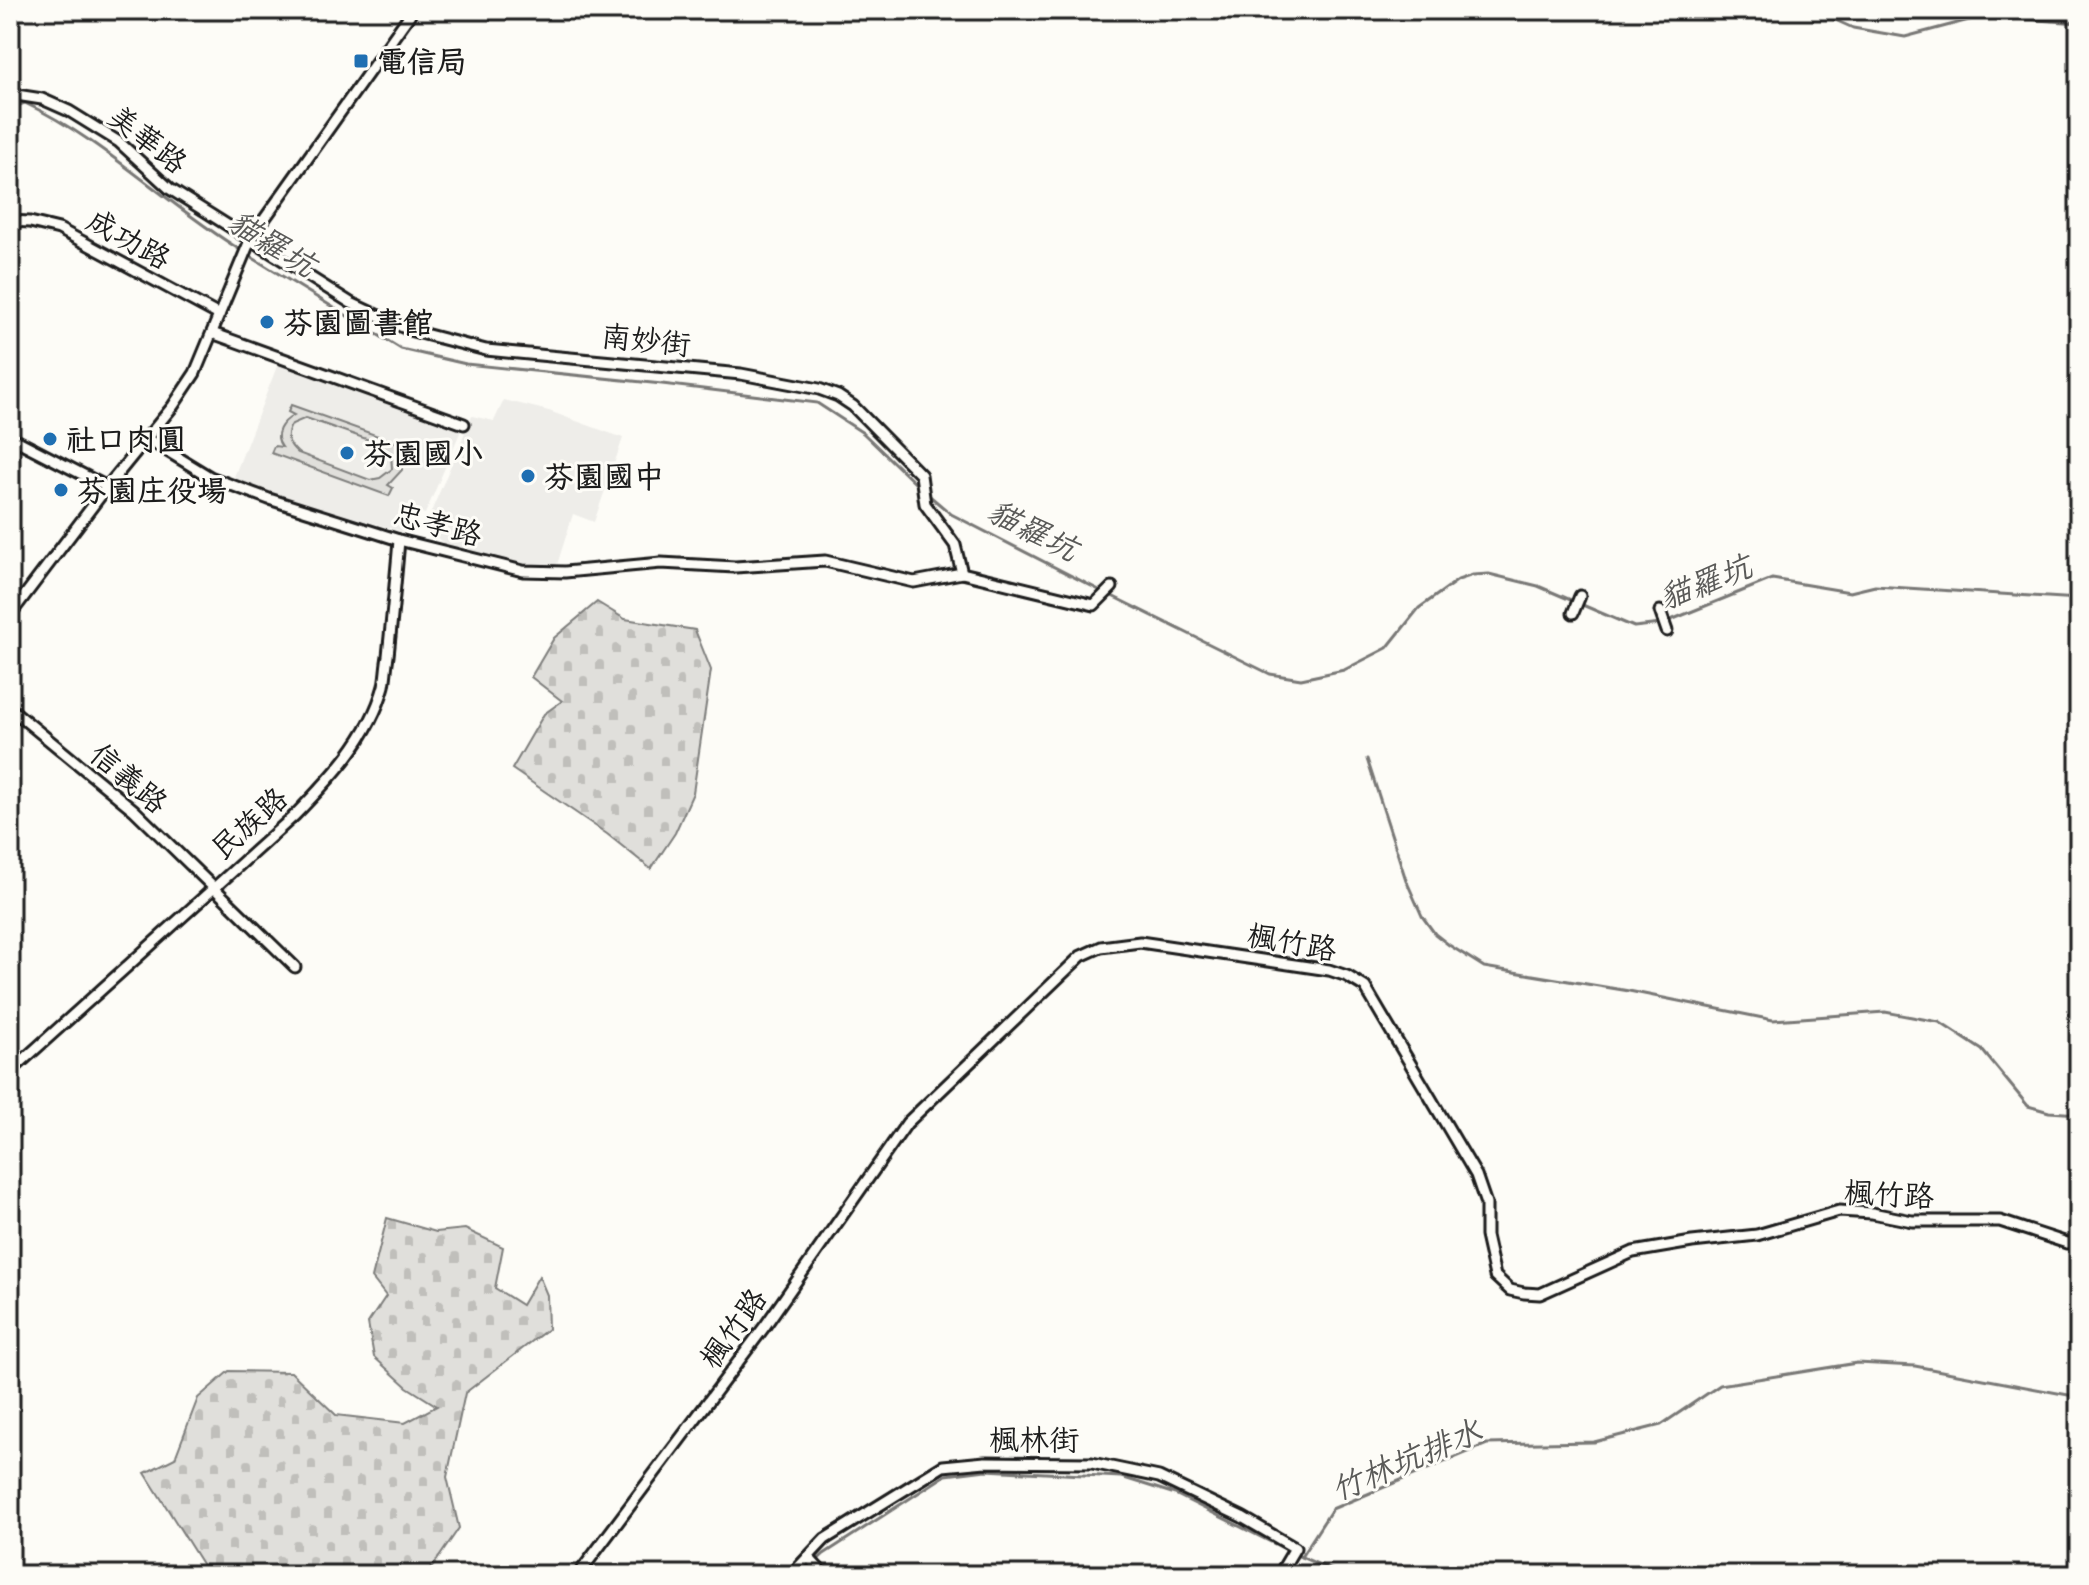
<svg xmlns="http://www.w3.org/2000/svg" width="2089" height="1585" viewBox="0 0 2089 1585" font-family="Itim,'LXGW WenKai TC',sans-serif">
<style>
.built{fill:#eeede9}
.cemetery{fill:url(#cemetery-stones);stroke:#7e7e7c;stroke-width:2}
.pitch{fill:#e0dfdb;stroke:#7e7e7c;stroke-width:2;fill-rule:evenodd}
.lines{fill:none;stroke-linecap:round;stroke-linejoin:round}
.stream{stroke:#797876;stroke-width:3}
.minor-casing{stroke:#1c1c1c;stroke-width:15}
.minor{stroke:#fdfcf7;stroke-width:9}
.poi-dot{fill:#1f6fb2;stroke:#fdfcf7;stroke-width:3}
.labels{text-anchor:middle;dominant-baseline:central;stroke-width:6;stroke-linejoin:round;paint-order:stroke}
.poi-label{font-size:30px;font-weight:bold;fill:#1c1c1c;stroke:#fdfcf7;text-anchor:start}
.street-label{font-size:30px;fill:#1c1c1c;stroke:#fdfcf7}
.water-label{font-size:32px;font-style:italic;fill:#5a5a58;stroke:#fdfcf7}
</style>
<defs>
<pattern id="cemetery-stones" width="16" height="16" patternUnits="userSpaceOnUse" patternTransform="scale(2)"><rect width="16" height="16" fill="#e0dfdb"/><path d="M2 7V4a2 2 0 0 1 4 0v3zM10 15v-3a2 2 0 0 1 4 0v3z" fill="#c0bfbb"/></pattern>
</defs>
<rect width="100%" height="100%" fill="#fdfcf7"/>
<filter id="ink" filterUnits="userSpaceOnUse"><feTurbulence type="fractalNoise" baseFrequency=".0125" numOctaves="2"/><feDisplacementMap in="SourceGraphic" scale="16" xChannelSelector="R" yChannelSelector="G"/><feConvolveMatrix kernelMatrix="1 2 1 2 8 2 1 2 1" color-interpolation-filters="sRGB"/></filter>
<g filter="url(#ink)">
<g class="built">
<path d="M279 361 462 428 425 514 415 511 407 533 266 492 234 477Z"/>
<path d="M504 400 549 411 623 438 594 522 573 514 556 568 523 566 446 546 425 526 472 416 494 421Z"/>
</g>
<g class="cemetery">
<path d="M597 602 625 619 695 630 711 670 693 793 675 833 651 869 607 834 512 769 544 714 562 701 531 677 554 638Z"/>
<path d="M387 1218 436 1232 465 1229 503 1247 495 1288 522 1305 539 1276 547 1295 548 1329 465 1393 447 1477 459 1528 433 1566 423 1575H209L145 1473 175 1458 198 1398 229 1371 291 1372 336 1415 405 1423 437 1406 407 1387 374 1357 368 1323 386 1296 372 1278Z"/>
</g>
<path class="pitch" d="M291 405 409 447 407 452 400 449 402 470 388 485 393 488 389 496 271 453 274 446 282 447C272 434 282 422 294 415L288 412ZM306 418 381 444 391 455 392 469 380 478 370 480 298 453C288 444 284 436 292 424Z"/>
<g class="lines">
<g class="stream">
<path d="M1813 10 1853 28 1905 37 1984 16 2079 23"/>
<path d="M10 108 25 103C104 140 167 205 242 251"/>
<path d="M248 255 401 349 466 364 662 384 817 403 863 433 919 487"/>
<path d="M925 492 951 514 1103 592"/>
<path d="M1110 595 1270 674 1301 679 1344 670 1387 648 1419 608 1458 580 1473 575 1489 574 1538 586 1634 627 1661 624 1772 579 1850 592 1875 586 2079 599"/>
<path d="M1367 759 1406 880 1422 916 1435 934 1449 945 1484 967 1629 991 1773 1020 1885 1012 1939 1022 1982 1050 2028 1106 2049 1112 2079 1114"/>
<path d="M1299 1556 1343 1575"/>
<path d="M1301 1557 1332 1509 1487 1444 1594 1442 1661 1425 1720 1385 1857 1363 1915 1366 2079 1397"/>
<path d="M801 1575 824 1554 946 1475 986 1470 1121 1477 1175 1494 1289 1551"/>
</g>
<defs>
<g id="minor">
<path d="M10 94 42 99 69 111 119 142 170 189 351 303 409 330 486 350 741 374 819 389 838 396 853 406 921 475 925 504 955 545 962 573"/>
<path d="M10 221 30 222 59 229 219 315"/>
<path d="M212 333 464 424"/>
<path d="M10 437 107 487"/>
<path d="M146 438 210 477 269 499 399 540 523 571 565 572 661 563 735 567 825 561 914 582 962 573 1094 605 1112 587"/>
<path d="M1660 611 1667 631"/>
<path d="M1573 613 1580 596"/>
<path d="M10 615 107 487 173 406 195 373 251 238 413 10"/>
<path d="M10 708 134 810 295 967"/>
<path d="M10 1072 294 816C330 779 370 738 384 686 386 676 386 666 388 656 392 617 396 578 399 540"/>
<path d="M808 1557 819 1569"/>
<path d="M578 1575 765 1326 907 1123 1081 956 1101 947 1140 942 1329 970 1347 976 1365 987 1476 1175 1486 1204V1236L1495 1276 1510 1290 1524 1293 1540 1294 1633 1252 1692 1242 1757 1235 1839 1211 1872 1213 1912 1221H2000L2067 1243 2079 1242"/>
<path d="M791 1575 825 1539 943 1466 985 1462 1092 1463 1159 1477 1242 1517 1295 1548 1279 1575"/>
<path d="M1200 1575H1202"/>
</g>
</defs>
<use href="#minor" class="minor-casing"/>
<use href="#minor" class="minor"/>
</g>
</g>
<g class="poi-dot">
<rect x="353" y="53" width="16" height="16" rx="4"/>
<circle cx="267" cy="322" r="8"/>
<circle cx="50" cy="439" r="8"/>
<circle cx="347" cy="453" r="8"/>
<circle cx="528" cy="476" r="8"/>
<circle cx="61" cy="490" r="8"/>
</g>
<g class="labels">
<g class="poi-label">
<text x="377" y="61">電信局</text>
<text x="283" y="322">芬園圖書館</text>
<text x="66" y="439">社口肉圓</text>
<text x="363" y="453">芬園國小</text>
<text x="544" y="476">芬園國中</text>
<text x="77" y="490">芬園庄役場</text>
</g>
<g class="street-label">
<text transform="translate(148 139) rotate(38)">美華路</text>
<text transform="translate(129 239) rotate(29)">成功路</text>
<text transform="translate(646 340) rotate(6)">南妙街</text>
<text transform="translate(438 524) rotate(15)">忠孝路</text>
<text transform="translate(129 778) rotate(40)">信義路</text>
<text transform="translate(249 823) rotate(-42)">民族路</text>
<text transform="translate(1292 942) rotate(10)">楓竹路</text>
<text transform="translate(1889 1194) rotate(3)">楓竹路</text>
<text transform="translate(733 1328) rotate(-54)">楓竹路</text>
<text x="1034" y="1439">楓林街</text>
</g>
<g class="water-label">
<text transform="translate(272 243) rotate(32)">貓羅坑</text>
<text transform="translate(1033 530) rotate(27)">貓羅坑</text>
<text transform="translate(1705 582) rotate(-21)">貓羅坑</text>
<text transform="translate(1406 1460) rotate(-23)">竹林坑排水</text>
</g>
</g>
<rect width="2089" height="1585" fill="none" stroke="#fdfcf7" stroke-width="40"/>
<rect x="20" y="20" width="2049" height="1545" fill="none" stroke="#1c1c1c" stroke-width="3" filter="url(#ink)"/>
</svg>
